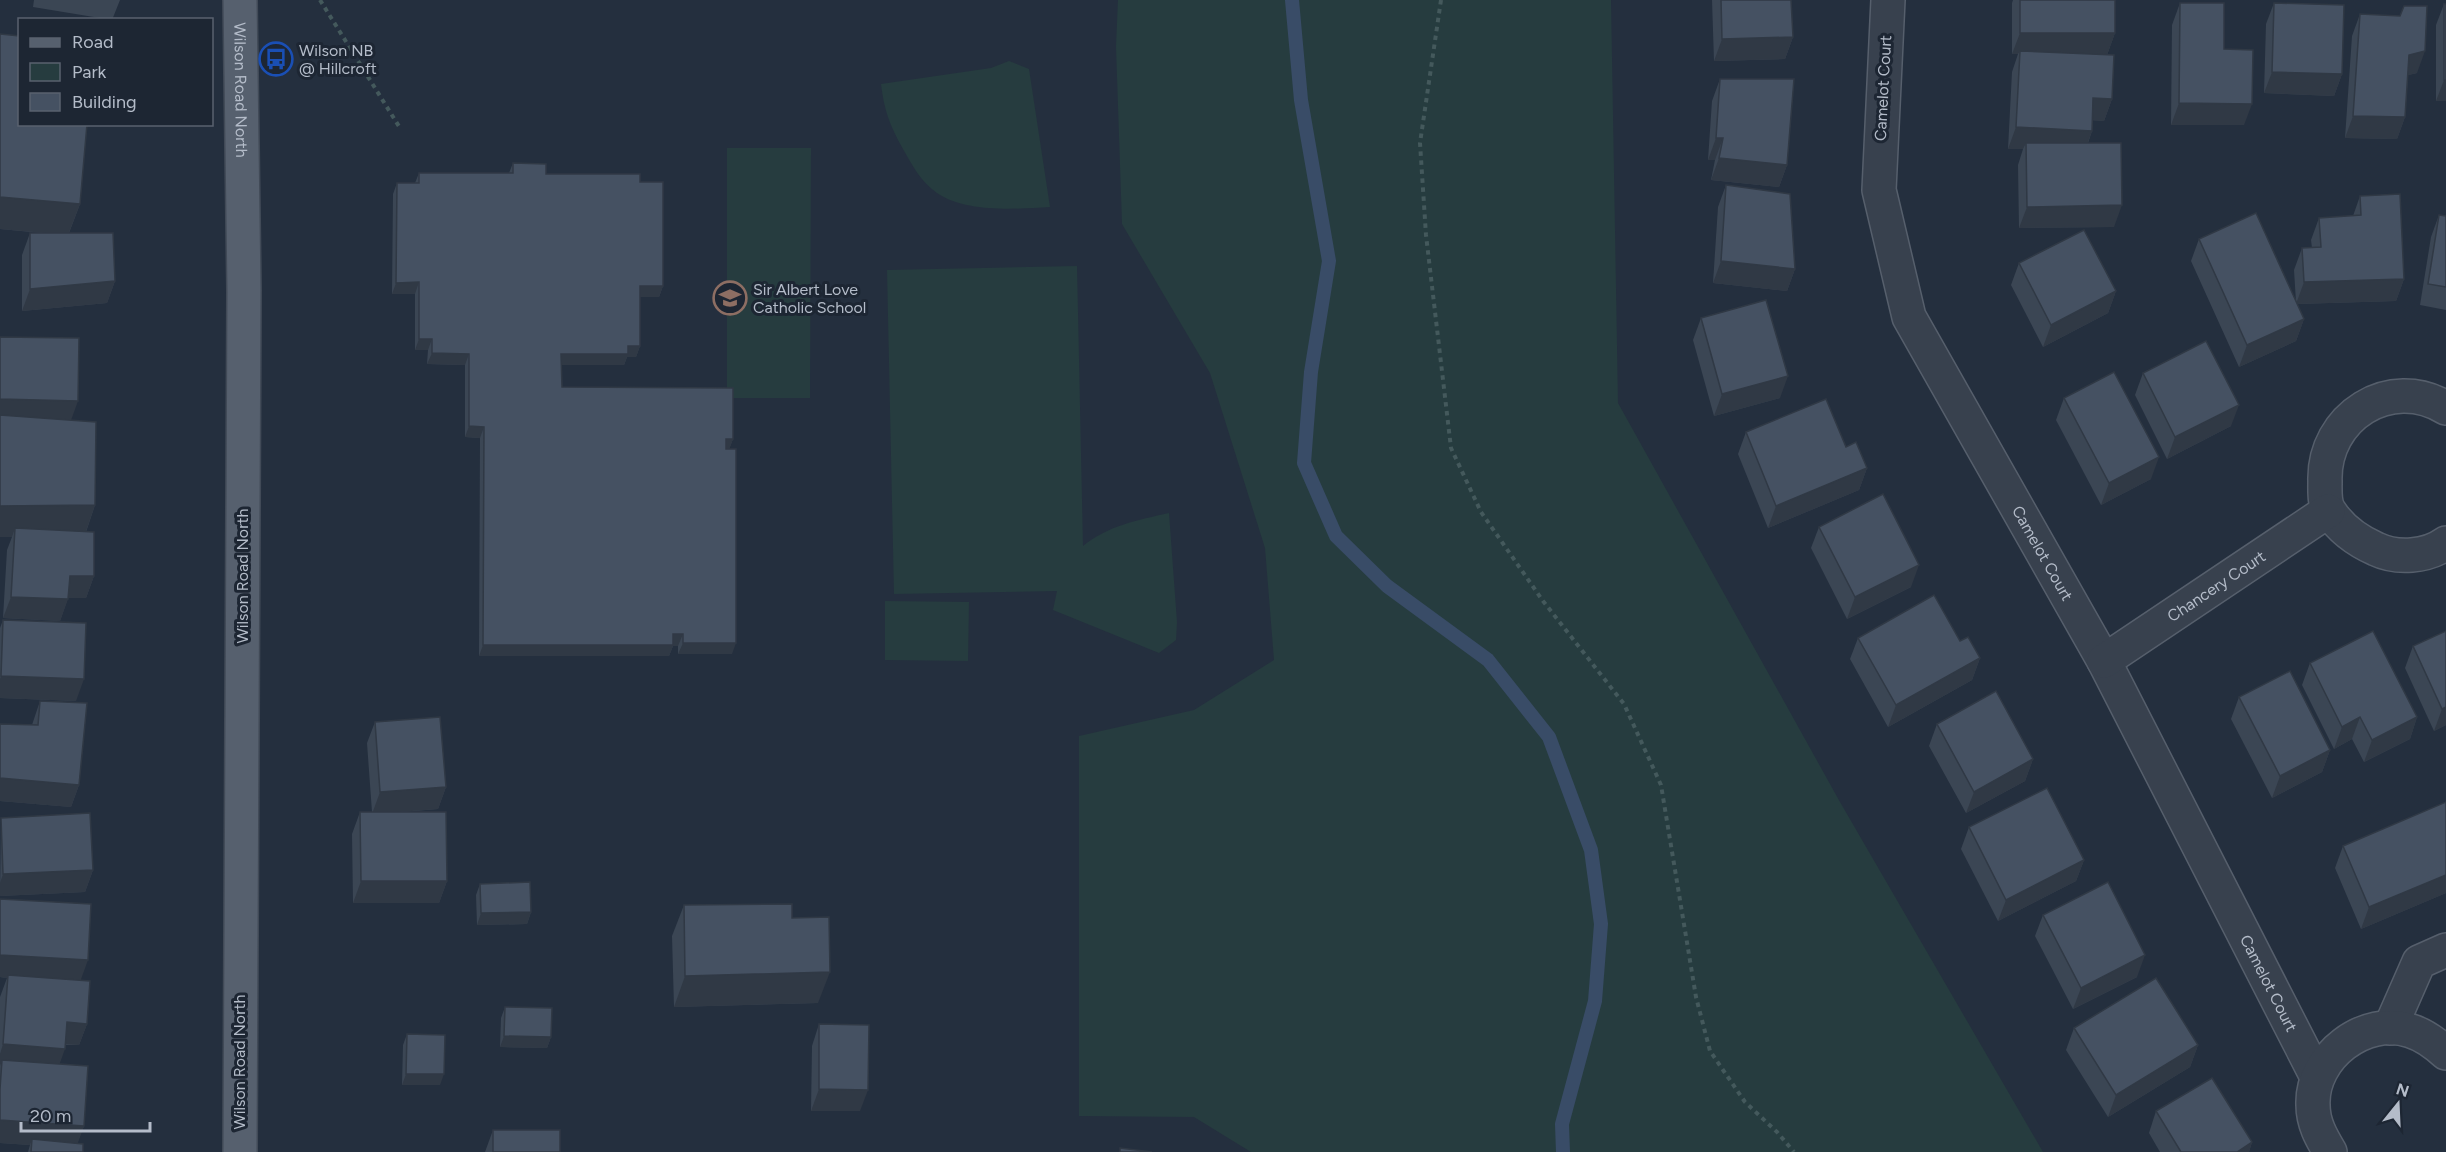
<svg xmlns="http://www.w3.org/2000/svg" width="2446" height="1152" viewBox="0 0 2446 1152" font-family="Figtree,sans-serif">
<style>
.green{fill:#263c3f}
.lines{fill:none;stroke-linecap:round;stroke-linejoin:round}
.stream{stroke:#394c67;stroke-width:14}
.minor-casing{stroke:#565f6c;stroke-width:36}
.major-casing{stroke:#414a57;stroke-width:36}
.path{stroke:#44595c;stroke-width:4;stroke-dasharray:4.5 4.5;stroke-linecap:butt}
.minor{stroke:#38414e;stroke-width:33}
.major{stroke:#56606e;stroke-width:33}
.wall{fill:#3b4654}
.shaded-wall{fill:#303945}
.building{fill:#455162;stroke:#303945;stroke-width:1.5}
.labels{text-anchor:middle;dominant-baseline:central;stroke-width:6;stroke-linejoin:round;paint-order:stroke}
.poi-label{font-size:16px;fill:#b4bcc9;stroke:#1d2633;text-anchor:start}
.street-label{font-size:16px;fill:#b4bcc9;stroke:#1d2633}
</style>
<rect width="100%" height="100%" fill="#242f3e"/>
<g class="green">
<path d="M1118 0H1611L1618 403 1840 802 2043 1152H1251L1194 1117 1079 1116V736L1194 710 1274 660 1265 548 1210 373 1122 224 1116 47Z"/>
<path d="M1009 61 1029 69 1050 207C1017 209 966 213 937 193 921 182 912 165 903 149 890 126 884 110 881 84L991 68Z"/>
<path d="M727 148H811L810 398H727Z"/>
<path d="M1077 266 1083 546C1107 526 1138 520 1169 513L1177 622 1176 640 1159 653 1053 610 1057 591 894 594 887 270Z"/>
<path d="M885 601 969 602 968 661 885 660Z"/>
</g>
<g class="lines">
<path class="stream" d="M1292 0 1301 100 1329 261 1311 372 1304 463 1336 536 1387 586 1488 660 1549 737 1591 850 1601 924 1595 1001 1562 1124 1563 1152"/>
<defs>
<g id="minor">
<path id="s1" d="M1888 0 1879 190 1909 317 2104 661 2317 1077"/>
<path d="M2446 408C2390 374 2323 417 2325 481 2325 491 2324 504 2330 512 2341 529 2358 541 2376 549 2397 559 2427 557 2446 543"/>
<path id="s2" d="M2104 661 2328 511"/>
<path d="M2390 1028 2419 962 2446 950"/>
<path d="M2330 1152C2321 1137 2313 1123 2313 1105 2311 1057 2365 1015 2411 1031 2424 1035 2436 1044 2446 1053"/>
</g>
<g id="major">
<path id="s3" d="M240 0 244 291 240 1152"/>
</g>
</defs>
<use href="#minor" class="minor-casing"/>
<use href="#major" class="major-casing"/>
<g class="path">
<path d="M320 0 400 128"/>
<path d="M1441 0 1420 143 1426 235 1451 448 1481 512 1543 601 1624 704 1661 785 1696 997 1710 1051 1745 1102 1777 1132 1794 1152"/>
</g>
<use href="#minor" class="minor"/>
<use href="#major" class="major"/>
</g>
<g class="wall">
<path d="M34 0H120L112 20 33 7Z"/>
<path d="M1712 0H1791L1793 37 1785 59 1714 61Z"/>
<path d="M2013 0H2115V33L2107 55 2112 99 2104 121 2092 120V131L2088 143 2114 227 2019 228 2018 165 2023 149H2008L2012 72 2018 54H2012V3Z"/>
<path d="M2180 3 2224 49 2244 125H2171L2172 25Z"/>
<path d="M2274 3 2342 74 2334 96 2264 93 2266 24Z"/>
<path d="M2444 4 2446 101H2436V25Z"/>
<path d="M2360 14 2417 73 2408 75 2405 117 2397 139 2345 138 2352 36Z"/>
<path d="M0 34 80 204 69 233 115 281 107 303 22 311V255L30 233H42L0 229Z"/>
<path d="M1720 79 1787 165 1779 187 1711 180 1715 160H1708L1712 101Z"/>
<path d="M513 163 546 174 640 182 663 286 659 297H640V346L636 357H627L624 365H561L562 387 733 439 729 449 732 654H678V646H673L669 656H479L480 438 465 437V365L427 364 428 350H415V294H392L393 194 397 183H415L419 173H509Z"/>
<path d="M1726 185 1795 269 1787 291 1713 283 1718 207Z"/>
<path d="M2360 196 2404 279 2396 301 2297 304 2304 319 2296 341 2239 367 2191 261 2199 239 2296 302 2294 270 2302 248H2312L2311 240 2319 218 2353 216Z"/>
<path d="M2439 215 2446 216V310L2420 305 2431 237Z"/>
<path d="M2019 263 2116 291 2108 313 2043 347 2011 285Z"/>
<path d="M1701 318 1780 398 1714 416 1693 340Z"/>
<path d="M2143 373 2231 426 2167 459 2135 395Z"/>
<path d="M2064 398 2151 479 2101 505 2056 420Z"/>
<path d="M71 420 95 505 86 532 94 576 86 598H68L60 621 3 618 7 550 12 537H0Z"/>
<path d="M1746 432 1867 468 1859 490 1768 528 1738 454Z"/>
<path d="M1819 527 1911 587 1847 619 1811 548Z"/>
<path d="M3 620 76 701 0 698V628Z"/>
<path d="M2446 631V725L2434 731 2405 668 2413 646Z"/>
<path d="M1858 638 1960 641 1980 658 1972 680 1888 727 1850 659Z"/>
<path d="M2310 663 2417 717 2410 739 2364 762 2352 739 2334 749 2302 685Z"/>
<path d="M2239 697 2330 750 2322 772 2272 798 2231 719Z"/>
<path d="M40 701 79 785 71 807 0 801V724L32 725Z"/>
<path d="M375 722 446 787 438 809 402 812 447 881 439 903H353L352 834 360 812H372L367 743Z"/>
<path d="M1937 724 2033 759 2025 781 1966 813 1929 746Z"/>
<path d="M2446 802V893L2361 929 2335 868 2343 846Z"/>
<path d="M1 818 93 870 85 892 0 896Z"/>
<path d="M1969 827 2084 860 2076 881 1998 921 1961 849Z"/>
<path d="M480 884 531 912 527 924 477 925 476 895Z"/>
<path d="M0 899 80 980 87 1024 79 1045H65L59 1064 84 1126 77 1143 83 1152H28L30 1145 0 1143V997L7 978 0 977Z"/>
<path d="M684 905 792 918 818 1003 674 1007 672 936Z"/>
<path d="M2043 915 2137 977 2073 1009 2035 936Z"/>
<path d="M505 1007 551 1037 547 1048 500 1047 501 1018Z"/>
<path d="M819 1024 860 1111H811L812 1046Z"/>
<path d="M2074 1028 2198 1045 2190 1067 2108 1117 2066 1050Z"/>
<path d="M407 1034 440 1085H402L403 1045Z"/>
<path d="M2156 1111 2252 1142 2249 1152H2160L2149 1133Z"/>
<path d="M493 1130 560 1152H485Z"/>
</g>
<g class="shaded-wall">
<path d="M2020 33H2115L2107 55 2020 51 2018 54H2012Z"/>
<path d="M1793 37 1785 59 1714 61 1722 39Z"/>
<path d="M2425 51 2417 73 2401 77 2409 55Z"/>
<path d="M2272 72 2342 74 2334 96 2264 93Z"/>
<path d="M2444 80H2446V101H2436Z"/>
<path d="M2093 98 2112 99 2104 121 2086 120Z"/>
<path d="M2179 103 2252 104 2244 125H2171Z"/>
<path d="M2353 116 2405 117 2397 139 2345 138Z"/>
<path d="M2016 127 2092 131 2084 153 2026 143 2023 149H2008Z"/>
<path d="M1716 138H1723L1715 160H1708Z"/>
<path d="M1719 158 1787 165 1779 187 1711 180Z"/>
<path d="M0 197 80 204 68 235 0 229Z"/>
<path d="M2122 205 2114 227 2019 228 2027 207Z"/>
<path d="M1721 261 1795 269 1787 291 1713 283Z"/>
<path d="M2404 279 2396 301 2296 304 2304 282Z"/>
<path d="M115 281 107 303 22 311 30 289Z"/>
<path d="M419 282 415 294H392L396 283Z"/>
<path d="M640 286H663L659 297H636Z"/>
<path d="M2116 291 2108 313 2043 347 2051 325Z"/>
<path d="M2304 319 2296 341 2239 367 2247 345Z"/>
<path d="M419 339H432L428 350H415Z"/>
<path d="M628 346H640L636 357H627L624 365H557L561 354Z"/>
<path d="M432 353 469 354 465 365 427 364Z"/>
<path d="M1788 376 1780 398 1714 416 1722 394Z"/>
<path d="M0 399 78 401 70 423 0 421Z"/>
<path d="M2239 405 2231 426 2167 459 2175 437Z"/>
<path d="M469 426 484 427 480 438 465 437Z"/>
<path d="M726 439H733L729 450H722Z"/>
<path d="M2159 457 2151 479 2101 505 2109 483Z"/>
<path d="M1867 468 1859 490 1768 528 1776 506Z"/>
<path d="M95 505 84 537 15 528 12 537H0V506Z"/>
<path d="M1919 565 1911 587 1847 619 1855 597Z"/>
<path d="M70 576H94L86 598H62Z"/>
<path d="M11 597 68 599 60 621 3 618Z"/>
<path d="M673 634H683L678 646H673L669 656H479L483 645Z"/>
<path d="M683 643H736L732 654H678Z"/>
<path d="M1980 658 1972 680 1888 727 1896 705Z"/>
<path d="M1 676 84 679 76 701 0 698V679Z"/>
<path d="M2446 707V725L2434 731 2442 709Z"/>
<path d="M2360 717 2352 739 2334 749 2342 727Z"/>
<path d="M2417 717 2410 739 2364 762 2372 740Z"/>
<path d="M2330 750 2322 772 2272 798 2280 776Z"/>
<path d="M2033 759 2025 781 1966 813 1974 792Z"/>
<path d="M0 778 79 785 71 807 0 801Z"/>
<path d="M446 787 438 809 372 814 380 792Z"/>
<path d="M2084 860 2076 881 1998 921 2006 900Z"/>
<path d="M93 870 85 892 0 896V883L3 874Z"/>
<path d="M2446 875V893L2361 929 2369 907Z"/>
<path d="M361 881H447L439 903H353Z"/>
<path d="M531 912 527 924 477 925 481 913Z"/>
<path d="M0 955 88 960 80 982 8 975 7 978 0 977Z"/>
<path d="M2145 955 2137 977 2073 1009 2081 988Z"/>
<path d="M830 972 818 1003 674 1007 685 976Z"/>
<path d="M67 1022 87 1024 79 1045 59 1044Z"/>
<path d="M504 1036 551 1037 547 1048 500 1047Z"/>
<path d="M3 1044 65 1049 57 1071 2 1060 0 1066V1054Z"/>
<path d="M2198 1045 2190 1067 2108 1117 2116 1095Z"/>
<path d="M406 1074H444L440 1085H402Z"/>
<path d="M819 1089 868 1090 860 1111H811Z"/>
<path d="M0 1120 84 1126 76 1148 32 1139 30 1145 0 1143Z"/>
<path d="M2252 1142 2249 1152H2237Z"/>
</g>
<g class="building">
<path d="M1721 0H1791L1793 37 1722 39Z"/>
<rect x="2020" y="0" width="95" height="33"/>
<path d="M2180 3H2224V49L2253 50 2252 104 2179 103Z"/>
<path d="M2274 3 2344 5 2342 74 2272 72Z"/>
<rect x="2444" y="4" width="2" height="76"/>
<path d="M2404 6H2427L2425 51 2409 55 2405 117 2353 116 2360 14 2400 16Z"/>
<path d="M0 34 20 36V124H87L80 204 0 197Z"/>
<path d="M2020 51 2114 55 2112 99 2093 98 2092 131 2016 127Z"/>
<path d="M1720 79H1794L1787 165 1719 158 1723 138H1716Z"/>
<path d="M2026 143H2121L2122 205 2027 207Z"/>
<path d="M513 163 546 164V174H640V182H663V286H640V346H628V354H561L562 387 733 388V439H726V449H736V643H683V634H673V645H483L484 427 469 426V354L432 353V339H419V282L396 283 397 183H419V173H513Z"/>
<path d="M1726 185 1790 194 1795 269 1721 261Z"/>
<path d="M2400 194 2404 279 2304 282 2302 248 2321 247 2319 218 2361 215 2360 196Z"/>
<path d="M2256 213 2304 319 2247 345 2199 239Z"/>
<path d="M2439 215 2446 216V287L2428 284Z"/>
<path d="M2084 230 2116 291 2051 325 2019 263Z"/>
<path d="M30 233H113L115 281 30 289Z"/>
<path d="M1766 300 1788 376 1722 394 1701 318Z"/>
<path d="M0 337 79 338 78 401 0 399Z"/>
<path d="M2206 341 2239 405 2175 437 2143 373Z"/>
<path d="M2114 372 2159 457 2109 483 2064 398Z"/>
<path d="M1826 399 1846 447 1856 442 1867 468 1776 506 1746 432Z"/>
<path d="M0 415 96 422 95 505 0 506Z"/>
<path d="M1883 494 1919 565 1855 597 1819 527Z"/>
<path d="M15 528 94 532V576H70L68 599 11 597Z"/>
<path d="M1934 595 1960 641 1968 637 1980 658 1896 705 1858 638Z"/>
<path d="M3 620 86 623 84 679 1 676Z"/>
<path d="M2373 631 2417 717 2372 740 2360 717 2342 727 2310 663Z"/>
<path d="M2446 631V707L2442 709 2413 646Z"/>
<path d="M2290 671 2330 750 2280 776 2239 697Z"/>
<path d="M1996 691 2033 759 1974 792 1937 724Z"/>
<path d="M40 701 87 703 79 785 0 778V724L38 725Z"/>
<path d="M440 717 446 787 380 792 375 722Z"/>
<path d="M2047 788 2084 860 2006 900 1969 827Z"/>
<path d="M2446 802V875L2369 907 2343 846Z"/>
<path d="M360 812H446L447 881H361Z"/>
<path d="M90 813 93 870 3 874 1 818Z"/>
<path d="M530 882 531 912 481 913 480 884Z"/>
<path d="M2108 882 2145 955 2081 988 2043 915Z"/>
<path d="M0 899 91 904 88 960 0 955Z"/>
<path d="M792 904V918L829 917 830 972 685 976 684 905Z"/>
<path d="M8 975 90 981 87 1024 67 1022 65 1049 3 1044Z"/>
<path d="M2156 978 2198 1045 2116 1095 2074 1028Z"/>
<path d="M505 1007 552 1008 551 1037 504 1036Z"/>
<path d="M819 1024 869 1025 868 1090 819 1089Z"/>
<path d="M407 1034 445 1035 444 1074H406Z"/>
<path d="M2 1060 88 1066 84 1126 0 1120V1089Z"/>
<path d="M2212 1078 2252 1142 2237 1152H2181L2156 1111Z"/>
<rect x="493" y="1130" width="67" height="22"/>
<path d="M32 1139 83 1144V1152H31Z"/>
<path d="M1120 1148 1152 1152H1120Z"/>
</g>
<defs>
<symbol id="bus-ring" viewBox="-11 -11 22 22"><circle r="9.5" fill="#1d2633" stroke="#1a4fb4" stroke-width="1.5"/><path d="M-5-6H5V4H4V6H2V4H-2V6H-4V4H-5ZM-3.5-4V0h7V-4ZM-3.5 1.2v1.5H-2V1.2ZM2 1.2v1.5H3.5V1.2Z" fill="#1a4fb4"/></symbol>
<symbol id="school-ring" viewBox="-11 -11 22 22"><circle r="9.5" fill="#1d2633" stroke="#8d6e63" stroke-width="1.5"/><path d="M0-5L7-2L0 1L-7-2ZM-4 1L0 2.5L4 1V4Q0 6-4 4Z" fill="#8d6e63"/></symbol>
</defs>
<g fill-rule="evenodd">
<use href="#bus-ring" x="257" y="40" width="38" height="38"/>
<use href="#school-ring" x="711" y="279" width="38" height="38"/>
</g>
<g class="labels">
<g class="poi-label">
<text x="299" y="50">Wilson NB<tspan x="299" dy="18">@ Hillcroft</tspan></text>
<text x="753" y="289">Sir Albert Love<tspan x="753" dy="18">Catholic School</tspan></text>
</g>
<g class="street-label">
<text transform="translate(1883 88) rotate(-87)">Camelot Court</text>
<text stroke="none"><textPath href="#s3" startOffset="90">Wilson Road North</textPath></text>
<text stroke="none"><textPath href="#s1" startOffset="592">Camelot Court</textPath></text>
<text transform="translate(242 576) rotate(-90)">Wilson Road North</text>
<text stroke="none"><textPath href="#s2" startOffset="135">Chancery Court</textPath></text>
<text stroke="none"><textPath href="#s1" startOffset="1078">Camelot Court</textPath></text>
<text transform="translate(239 1062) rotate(-90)">Wilson Road North</text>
</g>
</g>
<rect x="18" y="18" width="195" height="108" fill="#1d2633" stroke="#59626f" stroke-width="1.5"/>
<rect x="30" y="38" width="30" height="9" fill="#56606e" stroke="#59626f" stroke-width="1.5"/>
<text x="72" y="48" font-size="18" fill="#b4bcc9">Road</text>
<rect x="30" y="63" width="30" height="18" fill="#263c3f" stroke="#59626f" stroke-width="1.5"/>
<text x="72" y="78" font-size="18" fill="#b4bcc9">Park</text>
<rect x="30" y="93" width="30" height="18" fill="#455162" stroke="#59626f" stroke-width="1.5"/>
<text x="72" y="108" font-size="18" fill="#b4bcc9">Building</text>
<g transform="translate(2398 1104) rotate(18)" stroke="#1d2633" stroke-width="4.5" paint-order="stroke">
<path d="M0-4.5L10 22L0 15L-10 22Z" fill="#b4bcc9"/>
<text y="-9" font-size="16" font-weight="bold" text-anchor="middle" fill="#b4bcc9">N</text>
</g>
<path d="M21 1122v9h129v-9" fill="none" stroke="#b4bcc9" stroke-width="3"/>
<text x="30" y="1122" font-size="18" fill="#b4bcc9" stroke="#1d2633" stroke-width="4.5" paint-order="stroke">20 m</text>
</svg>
